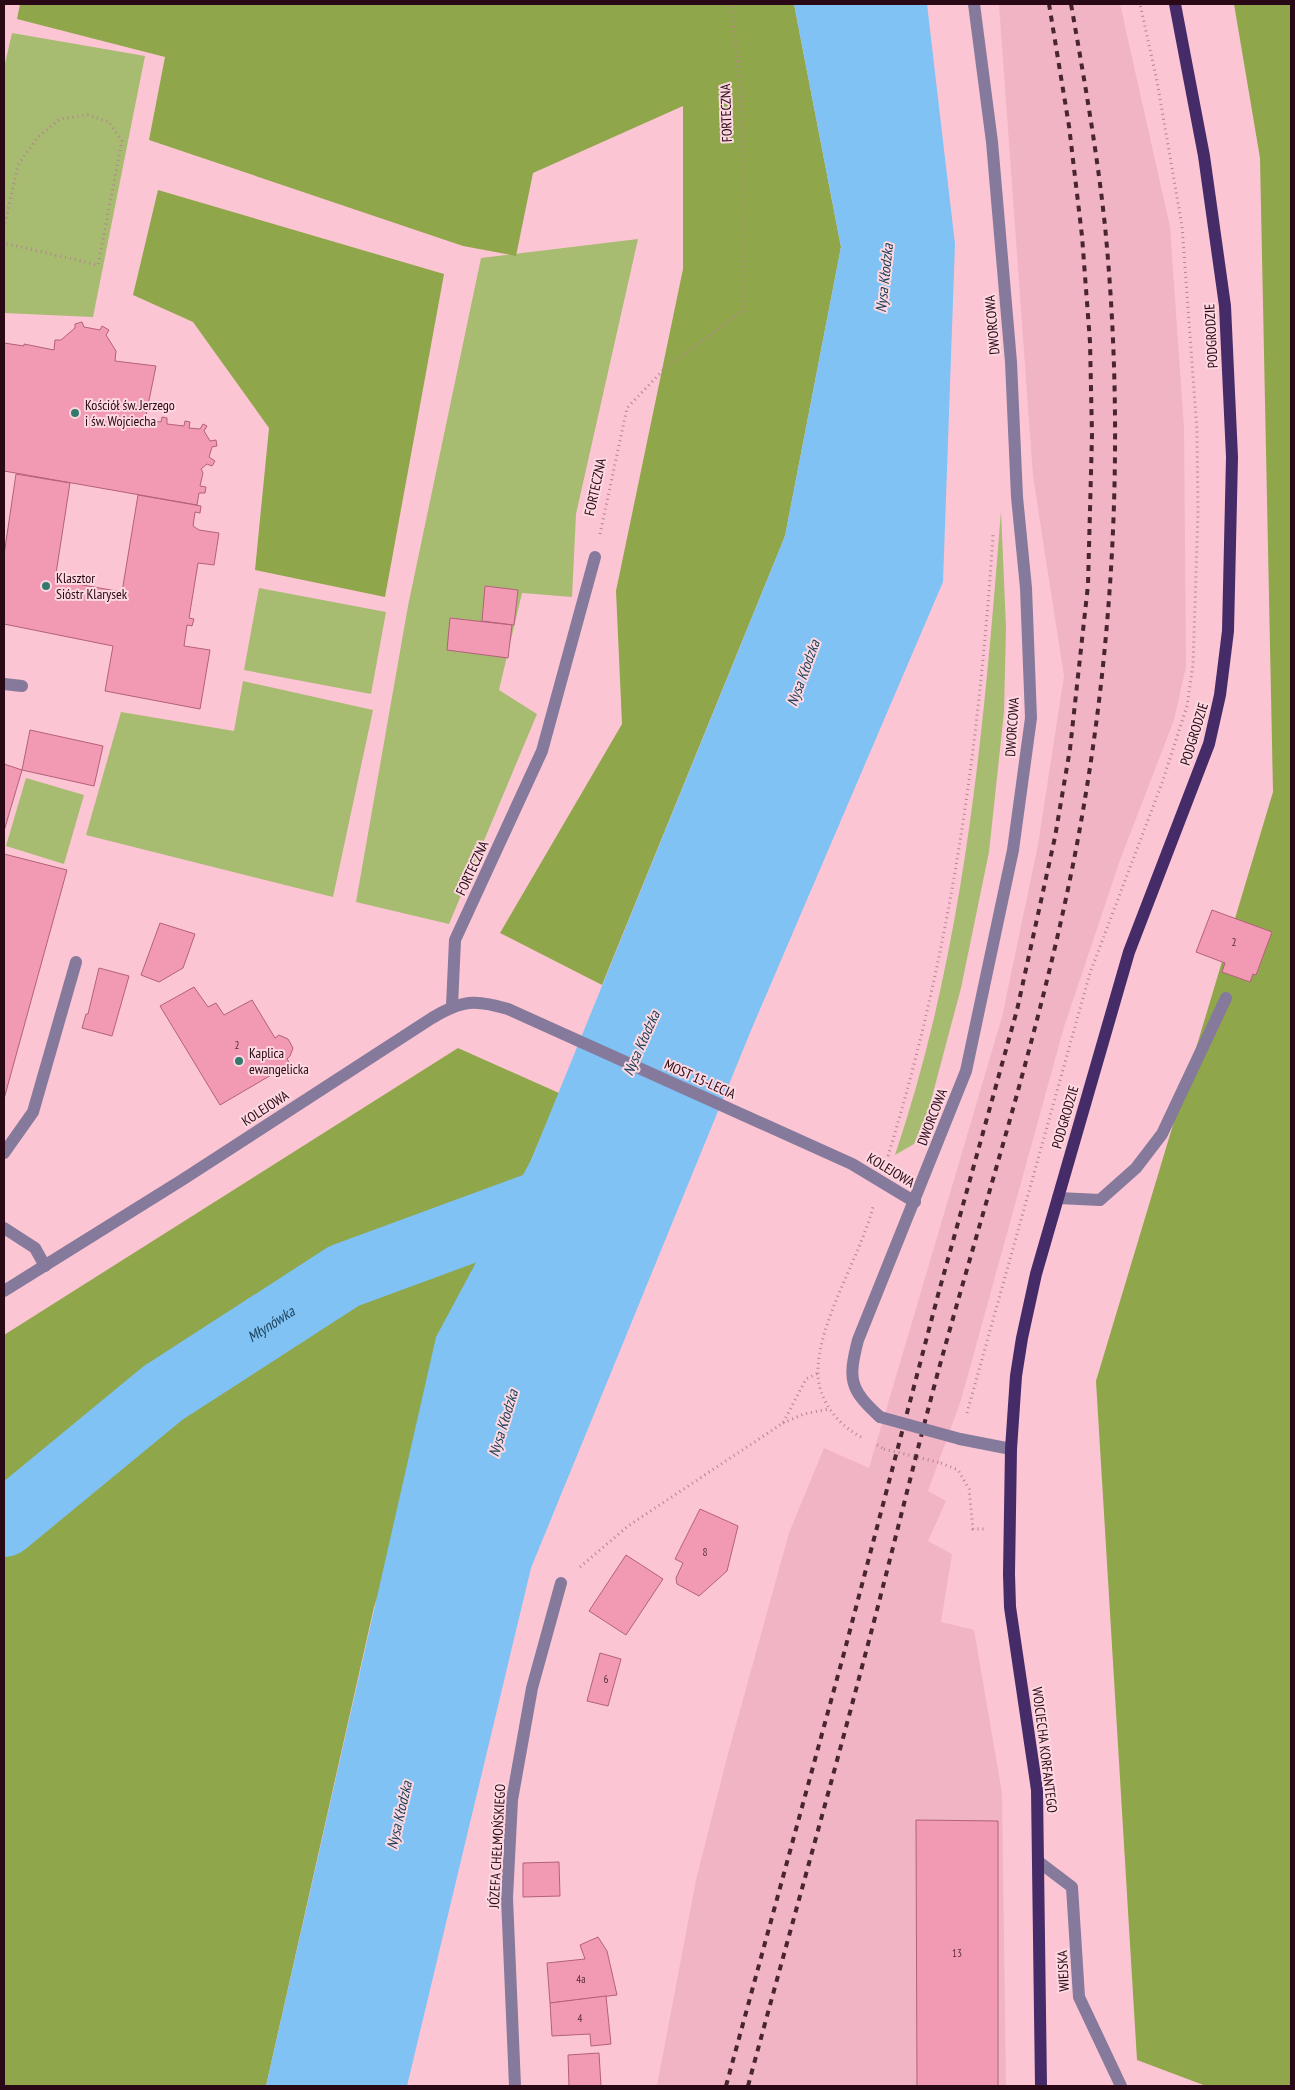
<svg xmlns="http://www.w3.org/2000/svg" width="1295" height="2090" viewBox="0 0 1295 2090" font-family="'PT Sans Narrow',sans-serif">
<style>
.built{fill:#f0b4c4}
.green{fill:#a7bb71}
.forest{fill:#90a64a}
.water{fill:#7fc2f3}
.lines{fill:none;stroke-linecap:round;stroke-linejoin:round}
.river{stroke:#7fc2f3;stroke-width:66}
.building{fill:#f29ab3;stroke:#b3617b}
.path{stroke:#b38491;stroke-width:3;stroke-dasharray:1 4;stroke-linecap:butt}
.minor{stroke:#85799c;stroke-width:12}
.major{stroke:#452b68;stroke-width:12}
.rail{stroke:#482531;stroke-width:4;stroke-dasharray:6 6;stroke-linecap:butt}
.path-bridge{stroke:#b38491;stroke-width:3;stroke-dasharray:1 4;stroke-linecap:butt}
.minor-bridge{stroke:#85799c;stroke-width:12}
.poi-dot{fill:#35796e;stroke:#fdd8e1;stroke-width:2}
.labels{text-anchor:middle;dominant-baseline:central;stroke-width:4;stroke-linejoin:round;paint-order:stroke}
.number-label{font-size:11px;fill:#5b2d3c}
.street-label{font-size:14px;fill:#290915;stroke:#fdd8e1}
.poi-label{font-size:14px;fill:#290915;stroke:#fdd8e1;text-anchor:start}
.water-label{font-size:15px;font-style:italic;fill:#1c415a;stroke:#fdd8e1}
</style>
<rect width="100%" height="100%" fill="#fcc5d3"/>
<path class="built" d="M999 4H1120L1170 227 1184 428 1186 667 1174 720 1120 860 1064 1027 961 1400 928 1491 946 1501 928 1541 952 1554 941 1622 974 1630 1002 1793 1006 2086H657L696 1880 728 1754 789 1533 824 1448 869 1468 1002 1017 1038 845 1064 676 1033 476Z"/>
<g class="green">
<path d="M12 33 145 56 93 317 4 313V68Z"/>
<path d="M638 239 576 514 572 597 522 593 499 690 537 714 449 924 356 902 408 606 481 258Z"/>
<path d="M1001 511 1006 628 1004 712 989 852 961 988 929 1108 914 1144 895 1155C965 948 984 728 1001 511Z"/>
<path d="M259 588 386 612 371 694 244 670Z"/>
<path d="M243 681 373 710 333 897 86 835 121 712 234 731Z"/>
<path d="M26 778 84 795 64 864 6 846Z"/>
</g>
<g class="forest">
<path d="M20 4H794L841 247 785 536 602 985 500 933 622 724 616 591 683 269V106L533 173 516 256 463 246 149 140 165 57 17 19Z"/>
<path d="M1234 4H1291V2086H1206L1137 2060 1096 1381 1273 792 1260 158Z"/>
<path d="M158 190 444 274 385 597 255 570 269 428 193 322 133 295Z"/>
<path d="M458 1048 559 1093 532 1158 374 1607 266 2086H4V1335Z"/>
</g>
<path class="water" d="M794 4H927L955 244 943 582 752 1028 531 1568 407 2086H266L436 1337 532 1158 785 536 841 247Z"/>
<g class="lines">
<path class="river" id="s1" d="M4 1524 163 1393 344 1276 575 1191"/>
</g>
<g class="building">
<path d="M82 322 84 327 100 330 102 326 109 330 106 335 116 351 115 361 156 366 145 420 161 422 162 417 167 418V424L184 426 185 421 190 422 189 428 200 429 203 424 207 426 204 431 210 441 216 440 217 446 212 447 209 457 215 461 212 466 207 464 201 469 203 473 200 486 206 487 205 493H199L197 505 4 471V343L24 346V344L54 350 55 340H61L75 328V324Z"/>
<path d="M16 474 70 483 55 580 122 592 138 495 201 506 200 513 195 512 193 526 199 530 219 533 214 565 198 563 189 618 194 619 192 626 187 625 184 646 210 650 200 709 105 691 113 646 4 624V555Z"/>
<path d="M485 586 518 590 514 625 482 621Z"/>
<path d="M450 618 512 625 508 658 447 650Z"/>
<path d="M30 730 103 746 94 786 22 770Z"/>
<path d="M4 764 22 770 4 831Z"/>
<path d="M4 854 67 870 4 1099Z"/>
<path d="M1212 910 1272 932 1256 975 1253 974 1250 982 1222 972 1225 963 1196 952Z"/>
<path d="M160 923 195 934 183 968 159 982 141 975Z"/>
<path d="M99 968 129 976 112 1036 82 1028 86 1014H88Z"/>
<path d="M194 987 208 1007 216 1003 224 1015 252 1000 275 1038 279 1035 288 1039 293 1048 290 1056 287 1059 290 1064 220 1105 160 1006Z"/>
<path d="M700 1509 738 1526 727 1571 699 1596 677 1584 676 1578 683 1563 675 1559Z"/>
<path d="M626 1555 663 1579 626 1635 589 1611Z"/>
<path d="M600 1653 621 1659 608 1706 587 1701Z"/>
<path d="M916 1820 998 1821V2086H917Z"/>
<path d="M559 1862 560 1896 523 1897V1863Z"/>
<path d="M598 1937 607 1951 617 1995 550 2003 547 1963 585 1959 580 1945Z"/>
<path d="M606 1996 611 2044 591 2046 590 2034 552 2036 550 2003Z"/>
<path d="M599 2053 601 2086H569L568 2055Z"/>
</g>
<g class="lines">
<g class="path">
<path d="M4 228 18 165 38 137 60 119 88 115 109 122 122 141 98 265 4 243"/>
<path d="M600 534 627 408 669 364 743 311 742 101 731 4"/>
<path d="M888 1156C951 951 979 748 993 535"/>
<path d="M967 1413 1090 973 1162 783 1187 706 1193 665 1198 513 1197 431 1182 226 1157 81 1140 4"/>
<path d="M783 1423 804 1414 829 1409"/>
<path d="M861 1437C838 1425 818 1400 818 1373 817 1324 860 1257 873 1207"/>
<path d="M877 1445 884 1449"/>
<path d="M941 1463 958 1470 969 1489 973 1529H984"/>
<path d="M580 1567 628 1526 783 1423 806 1379 818 1373"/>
</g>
<g class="minor">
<path d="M4 684 22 686"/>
<path d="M452 1006 455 940 542 751 595 557"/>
<path d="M4 1153 33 1112 76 962"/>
<path d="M1058 1198 1100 1200 1136 1168 1162 1134 1226 998"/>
<path d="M4 1228 35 1248 45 1266"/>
<path d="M4 1291 182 1180 432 1018C462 1000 475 999 508 1009L852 1164 915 1202"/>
<path d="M880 1417C849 1389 848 1379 858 1340L966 1071 1013 850 1031 718 1026 588 1017 497 1011 362 992 142 974 4"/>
<path d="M960 1439 1011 1449"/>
<path d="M1039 1862 1072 1887 1079 1997 1121 2086"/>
<path d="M515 2086 507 1898 512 1800 532 1688 561 1583"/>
</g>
<path class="major" d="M1041 2086 1037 1790 1010 1607 1009 1574 1011 1449 1016 1376 1022 1338 1036 1274 1129 952 1209 744 1220 695 1228 631 1232 457 1225 306 1204 156 1175 4"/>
<g class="rail">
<path d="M726 2086 844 1653 938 1295 1017 1010 1055 837 1070 749 1088 585 1092 435 1090 342 1082 236 1069 126 1049 4"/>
<path d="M748 2086C786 1945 826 1804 863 1663 889 1566 912 1469 938 1372 986 1197 1043 1023 1077 844 1115 641 1125 432 1105 226 1097 151 1084 78 1071 4"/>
</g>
<path class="path-bridge" d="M884 1449 941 1463"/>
<path class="minor-bridge" d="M880 1417 960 1439"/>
</g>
<g class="poi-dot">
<circle cx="75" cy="413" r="5"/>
<circle cx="46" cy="586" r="5"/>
<circle cx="239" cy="1061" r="5"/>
</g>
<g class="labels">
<g class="number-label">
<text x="1234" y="942">2</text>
<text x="237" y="1045">2</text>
<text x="705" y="1552">8</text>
<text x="606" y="1679">6</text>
<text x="957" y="1953">13</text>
<text x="581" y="1979">4a</text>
<text x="580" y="2018">4</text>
</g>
<g class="street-label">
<text transform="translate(726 113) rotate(-92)">FORTECZNA</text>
<text transform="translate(992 325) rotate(-95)">DWORCOWA</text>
<text transform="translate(1211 336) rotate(-93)">PODGRODZIE</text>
<text transform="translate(595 487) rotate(-78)">FORTECZNA</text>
<text transform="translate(1012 727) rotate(-86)">DWORCOWA</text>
<text transform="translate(1194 734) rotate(-73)">PODGRODZIE</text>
<text transform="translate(472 868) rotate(-65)">FORTECZNA</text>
<text transform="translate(700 1079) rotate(24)">MOST 15-LECIA</text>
<text transform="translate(265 1108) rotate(-33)">KOLEJOWA</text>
<text transform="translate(932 1117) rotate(-69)">DWORCOWA</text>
<text transform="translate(1065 1117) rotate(-74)">PODGRODZIE</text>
<text transform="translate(891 1170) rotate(31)">KOLEJOWA</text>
<text transform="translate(1045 1750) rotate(83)">WOJCIECHA KORFANTEGO</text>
<text transform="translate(497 1846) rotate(-87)">JÓZEFA CHEŁMOŃSKIEGO</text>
<text transform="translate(1063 1971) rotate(-93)">WIEJSKA</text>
</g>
<g class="poi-label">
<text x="85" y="405">Kościół św. Jerzego<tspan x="85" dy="16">i św. Wojciecha</tspan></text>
<text x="56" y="578">Klasztor<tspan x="56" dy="16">Sióstr Klarysek</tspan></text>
<text x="249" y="1053">Kaplica<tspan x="249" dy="16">ewangelicka</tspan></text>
</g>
<g class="water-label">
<text transform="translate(884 278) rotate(-84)">Nysa Kłodzka</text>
<text transform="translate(803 673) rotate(-70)">Nysa Kłodzka</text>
<text transform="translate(641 1043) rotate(-66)">Nysa Kłodzka</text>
<text stroke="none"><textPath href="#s1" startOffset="334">Młynówka</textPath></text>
<text transform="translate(503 1423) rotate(-73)">Nysa Kłodzka</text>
<text transform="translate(399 1815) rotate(-77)">Nysa Kłodzka</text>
</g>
</g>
<rect width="1295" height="2090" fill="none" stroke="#290915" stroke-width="10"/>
</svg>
